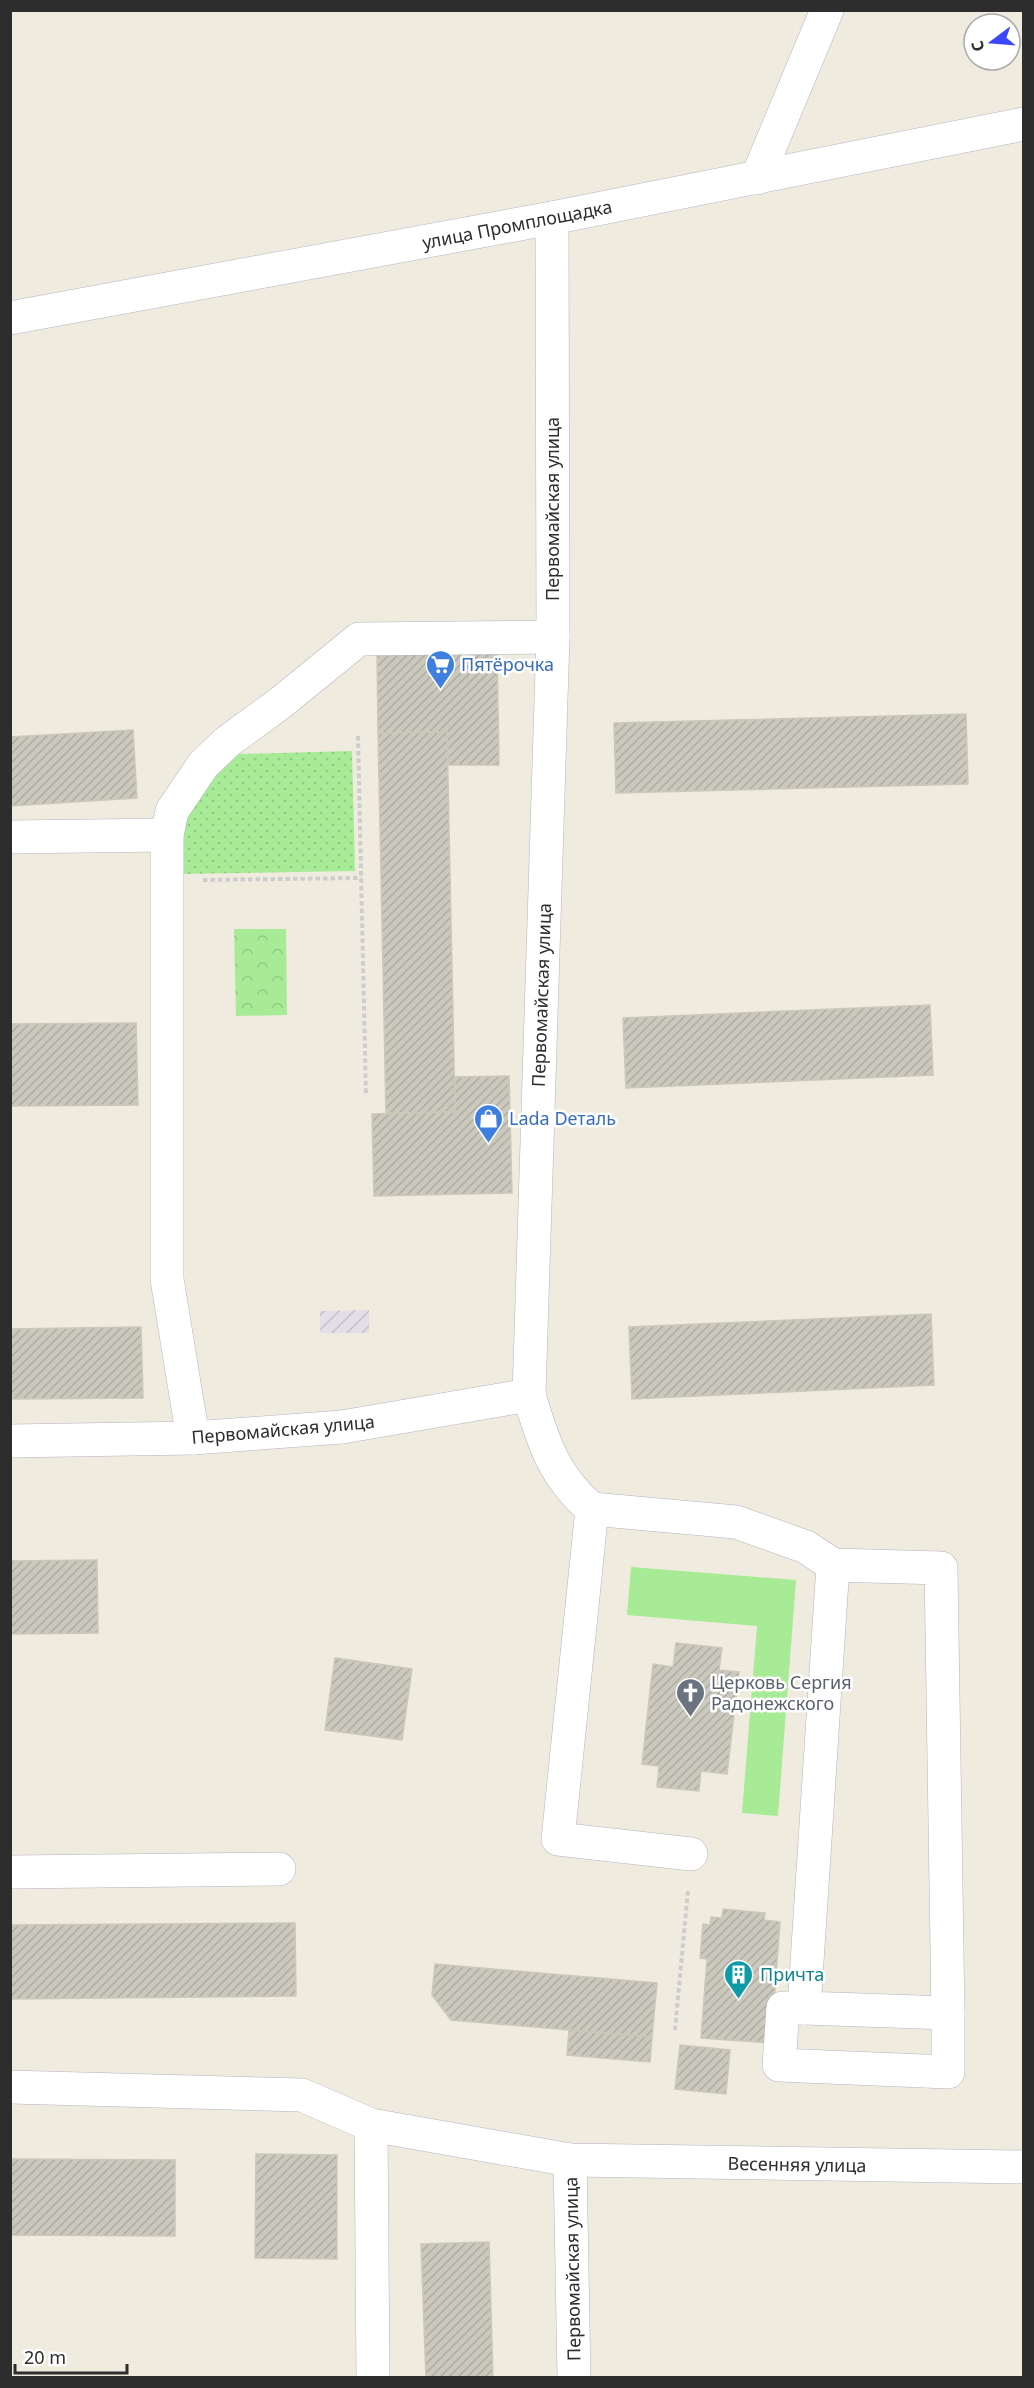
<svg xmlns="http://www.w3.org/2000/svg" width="1034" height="2388" viewBox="0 0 1034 2388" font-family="'Noto Sans',sans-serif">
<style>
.industrial{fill:url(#industrial-furrows)}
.grass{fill:url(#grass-dots)}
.forest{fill:url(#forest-crowns)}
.garden{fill:#a7eb96}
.building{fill:url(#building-hatch);stroke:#ccc8b8;stroke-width:1.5}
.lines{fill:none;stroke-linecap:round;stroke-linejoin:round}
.minor-casing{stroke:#b3b3c2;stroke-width:34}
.path{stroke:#cdcdcd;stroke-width:4;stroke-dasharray:4.5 3;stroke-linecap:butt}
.minor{stroke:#fff;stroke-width:33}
.labels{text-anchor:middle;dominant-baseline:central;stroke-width:5;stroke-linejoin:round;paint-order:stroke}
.street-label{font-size:18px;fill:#2d2d2d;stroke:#fff}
.shop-label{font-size:18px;fill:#366cbe;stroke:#fff;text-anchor:start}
.worship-label{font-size:18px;fill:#5b616d;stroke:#fff;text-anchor:start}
.culture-label{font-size:18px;fill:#0d838f;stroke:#fff;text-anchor:start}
</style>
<defs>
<pattern id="industrial-furrows" width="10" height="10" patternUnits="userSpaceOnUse" patternTransform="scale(1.5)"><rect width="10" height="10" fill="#e3dfe8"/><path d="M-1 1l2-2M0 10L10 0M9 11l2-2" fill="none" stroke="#c3c0c7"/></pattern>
<pattern id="grass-dots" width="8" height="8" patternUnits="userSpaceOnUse" patternTransform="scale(1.5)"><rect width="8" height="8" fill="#a7eb96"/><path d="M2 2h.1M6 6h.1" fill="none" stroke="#90ca82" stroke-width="1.8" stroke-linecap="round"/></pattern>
<pattern id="forest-crowns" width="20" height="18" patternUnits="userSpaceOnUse" patternTransform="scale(1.5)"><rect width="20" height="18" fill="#a7eb96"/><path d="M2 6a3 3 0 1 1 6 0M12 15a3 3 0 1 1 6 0" fill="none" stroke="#90ca82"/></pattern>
<pattern id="building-hatch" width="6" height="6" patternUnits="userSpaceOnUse" patternTransform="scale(1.5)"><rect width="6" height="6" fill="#cbc9bd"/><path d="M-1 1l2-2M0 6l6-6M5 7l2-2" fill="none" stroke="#afada3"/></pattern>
</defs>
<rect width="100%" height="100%" fill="#f0ebdf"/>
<path class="industrial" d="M369 1310V1333H320V1311Z"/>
<path class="grass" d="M352 751 355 871 178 874 183 814 227 757 240 754Z"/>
<path class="forest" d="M234 929H286L287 1015 236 1016Z"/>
<path class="garden" d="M631 1567 796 1580 778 1816 742 1813 757 1626 627 1615Z"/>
<g class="building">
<path d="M497 646 499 765H448L447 732 378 733 377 648Z"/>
<path d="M966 714 968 784 616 793 614 723Z"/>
<path d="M133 730 137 798 10 806V737Z"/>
<path d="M447 732 455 1112 386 1113 378 733Z"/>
<path d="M930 1005 933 1075 626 1088 623 1018Z"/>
<path d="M136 1023 138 1105 10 1106V1024Z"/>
<path d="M509 1076 512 1193 374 1196 372 1114 455 1112V1077Z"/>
<path d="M931 1314 934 1385 632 1399 629 1327Z"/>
<path d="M141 1327 143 1398 10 1399V1329Z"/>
<path d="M97 1560 98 1633 10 1634V1561Z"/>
<path d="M676 1643 722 1648 719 1670 739 1672 727 1774 701 1771 699 1791 657 1787 659 1766 642 1764 653 1664 673 1667Z"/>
<path d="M335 1658 412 1669 402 1740 325 1730Z"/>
<path d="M723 1909 765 1913 764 1920 780 1922 771 2043 701 2038 707 1959 700 1958 703 1924 710 1925 711 1917 722 1918Z"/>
<path d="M295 1923 296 1996 10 1999V1925Z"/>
<path d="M435 1964 657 1983 652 2037 451 2020 432 1995Z"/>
<path d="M569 2030 652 2037 650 2062 567 2055Z"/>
<path d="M680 2045 730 2050 726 2094 675 2089Z"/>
<path d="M256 2154 337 2155V2259L255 2258Z"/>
<path d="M10 2159 175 2160V2236L10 2235Z"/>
<path d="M489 2242 493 2378H426L421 2244Z"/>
</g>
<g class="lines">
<defs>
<g id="minor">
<path d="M757 178 827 10"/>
<path d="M10 318 552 218 1024 124"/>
<path d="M10 837 167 835"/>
<path d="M529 1395C543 1441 553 1476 592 1509L736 1522 806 1547 833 1565 804 2008 948 2013 941 1568 833 1565"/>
<path d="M193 1438 167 1279V835L172 811 203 765 227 742 279 704 359 639 553 637"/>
<path d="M10 1441 193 1438 342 1427 529 1395 553 637 552 218"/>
<path d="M592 1509 558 1839 691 1854"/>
<path d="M10 1872 279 1869"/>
<path d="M804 2008H783L779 2065 948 2072V2013"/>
<path d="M10 2087 302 2095 371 2125 570 2160 1024 2167"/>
<path d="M371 2125 373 2378"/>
<path d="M570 2160 574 2378"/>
</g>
</defs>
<use href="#minor" class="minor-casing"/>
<g class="path">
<path d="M358 736 366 1096"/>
<path d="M203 880 361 878"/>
<path d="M675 2030 688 1890"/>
</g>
<use href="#minor" class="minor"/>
</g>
<defs>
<symbol id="supermarket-pin" viewBox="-11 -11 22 30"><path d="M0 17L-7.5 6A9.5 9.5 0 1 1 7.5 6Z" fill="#3f7fe0" stroke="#fff"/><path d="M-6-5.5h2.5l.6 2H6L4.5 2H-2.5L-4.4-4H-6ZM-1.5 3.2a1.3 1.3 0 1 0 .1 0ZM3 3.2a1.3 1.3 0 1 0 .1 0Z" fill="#fff"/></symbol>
<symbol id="shop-pin" viewBox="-11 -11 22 30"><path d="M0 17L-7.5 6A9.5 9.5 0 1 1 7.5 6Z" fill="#3f7fe0" stroke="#fff"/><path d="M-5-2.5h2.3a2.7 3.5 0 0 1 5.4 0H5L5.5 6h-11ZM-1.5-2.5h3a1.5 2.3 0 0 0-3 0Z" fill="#fff"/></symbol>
<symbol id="church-pin" viewBox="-11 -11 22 30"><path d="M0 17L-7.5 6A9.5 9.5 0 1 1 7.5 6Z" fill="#6b7280" stroke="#fff"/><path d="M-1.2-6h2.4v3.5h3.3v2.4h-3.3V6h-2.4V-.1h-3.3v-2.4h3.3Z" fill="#fff"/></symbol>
<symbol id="building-pin" viewBox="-11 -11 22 30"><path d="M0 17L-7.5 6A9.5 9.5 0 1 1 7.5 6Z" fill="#0f9aa8" stroke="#fff"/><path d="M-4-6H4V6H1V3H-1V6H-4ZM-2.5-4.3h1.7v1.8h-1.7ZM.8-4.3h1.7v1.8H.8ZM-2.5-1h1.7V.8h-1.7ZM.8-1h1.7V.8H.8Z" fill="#fff"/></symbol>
</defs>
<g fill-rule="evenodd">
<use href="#supermarket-pin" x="424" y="648" width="33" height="45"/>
<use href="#shop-pin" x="472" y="1102" width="33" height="45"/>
<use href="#church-pin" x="674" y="1676" width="33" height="45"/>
<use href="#building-pin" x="722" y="1958" width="33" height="45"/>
</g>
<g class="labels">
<g class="street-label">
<text transform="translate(517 224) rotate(-11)">улица Промплощадка</text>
<text transform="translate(552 509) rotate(-90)">Первомайская улица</text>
<text transform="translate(541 995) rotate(-88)">Первомайская улица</text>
<text transform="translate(283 1429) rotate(-5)">Первомайская улица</text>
<text transform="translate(797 2164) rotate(1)">Весенняя улица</text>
<text transform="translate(572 2269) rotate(-91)">Первомайская улица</text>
</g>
<g class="shop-label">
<text x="461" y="664">Пятёрочка</text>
<text x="509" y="1118">Lada Dеталь</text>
</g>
<g class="worship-label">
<text x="711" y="1682">Церковь Сергия<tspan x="711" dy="21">Радонежского</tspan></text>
</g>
<g class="culture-label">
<text x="760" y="1974">Причта</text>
</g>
</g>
<rect width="1034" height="2388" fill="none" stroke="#2d2d2d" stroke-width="24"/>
<g transform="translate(992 42) rotate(254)"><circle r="28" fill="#ffffff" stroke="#ababab" stroke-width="1.5"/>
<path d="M0-4.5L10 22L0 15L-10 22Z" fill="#3c45ff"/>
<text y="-9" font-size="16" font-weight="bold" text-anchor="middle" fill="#2d2d2d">С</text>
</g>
<path d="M15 2364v9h112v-9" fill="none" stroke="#2d2d2d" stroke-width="3"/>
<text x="24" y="2364" font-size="18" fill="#2d2d2d" stroke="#ffffff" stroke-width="4.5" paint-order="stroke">20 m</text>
</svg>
